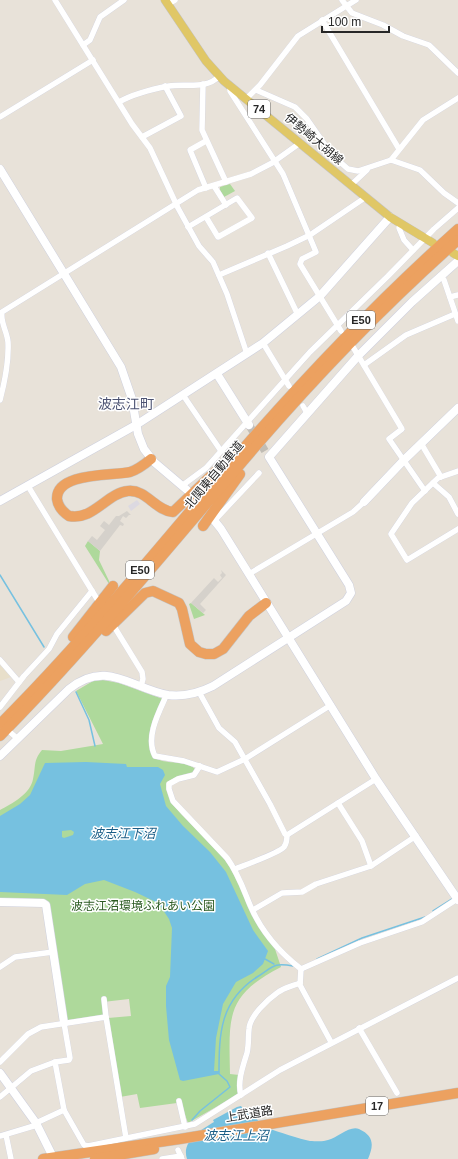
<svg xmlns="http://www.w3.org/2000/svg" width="458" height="1159" viewBox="0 0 458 1159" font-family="Helvetica,'Noto Sans JP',sans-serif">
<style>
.industrial{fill:#dcd9e1}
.education{fill:#e8dfca}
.green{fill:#aed99b}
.plaza{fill:#d5d1cb}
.water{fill:#76c1e0;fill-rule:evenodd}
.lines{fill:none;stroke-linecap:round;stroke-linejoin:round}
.stream{stroke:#76c1e0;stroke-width:1.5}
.secondary-tunnel{stroke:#c1bdb5;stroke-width:8;stroke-dasharray:8 4;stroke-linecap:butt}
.street-casing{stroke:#cfd1de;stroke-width:6}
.secondary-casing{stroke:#cfd1de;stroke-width:9}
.primary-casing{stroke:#c3c3c3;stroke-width:9}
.highway-casing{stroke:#c3c3c3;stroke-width:11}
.street{stroke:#fff;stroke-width:5.5}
.secondary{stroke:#fff;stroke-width:8}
.primary{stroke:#e0c766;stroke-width:8}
.highway{stroke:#eca160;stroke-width:10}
.labels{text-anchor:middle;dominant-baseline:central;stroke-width:3;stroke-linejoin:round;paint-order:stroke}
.shield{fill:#fff;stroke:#686868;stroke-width:1}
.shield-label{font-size:11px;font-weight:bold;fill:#272727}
.street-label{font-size:12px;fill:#272727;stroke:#fff}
.park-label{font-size:12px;fill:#2a5a20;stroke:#fff}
.water-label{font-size:13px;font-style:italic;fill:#1a5e87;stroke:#fff}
.quarter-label{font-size:14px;fill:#4c5272;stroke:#fff}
</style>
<rect width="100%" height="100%" fill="#e8e2d9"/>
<path class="industrial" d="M137 500 140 504 131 511 128 506Z"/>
<path class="education" d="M0 665 11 677 0 681Z"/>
<g class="green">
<path d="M230 184 235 191 224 197 220 190V187Z"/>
<path d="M88 541 100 551 99 560 110 583 109 584 85 546Z"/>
<path d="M191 603 205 615 194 619 189 604Z"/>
<path d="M103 680 119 683 163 699 152 722 151 754C160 767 184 758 195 769L193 773 170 781 171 802 181 814 222 856 230 867 275 949 281 967C225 996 229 1017 230 1074L239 1075V1094L188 1123 182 1107 177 1103 140 1108 137 1094 120 1097 108 1018 131 1016 129 999 103 1002 104 1015 67 1021 63 1006 48 901 0 900V810C12 804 31 793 33 779 36 765 33 761 42 750L61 751 103 744 76 691 93 681Z"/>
</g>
<g class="plaza">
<path d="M127 511 131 515H129L126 518 123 516 120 521 124 524 123 526 120 525 100 551 88 541 92 536 97 540 105 530 100 526 104 521 109 525 116 516H119Z"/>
<path d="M221 570 226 575 200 604 206 610 203 613 191 603 214 578 218 582 222 578 220 575 222 573Z"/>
</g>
<g class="water">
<path d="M86 762 126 764 127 767H158L163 770 165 775 160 784 166 806 183 826 210 852 226 872 253 930 268 951 263 964 253 973 236 982 223 1004 216 1038 214 1071H219V1074L183 1081 180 1080 169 1040 166 1006V986L170 977 172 928 169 919 161 907 154 901 135 892 104 880 85 884 67 895 0 892V816L20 804 30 795 45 763ZM71 830 74 832 73 835 64 838 62 837V831Z"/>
<path d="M241 1106 246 1113C256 1115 259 1124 268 1128 278 1132 300 1139 310 1141 315 1141 323 1142 328 1140 337 1138 350 1125 359 1129 374 1136 374 1145 368 1159H187C181 1141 201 1130 214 1122L213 1120 237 1107Z"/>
</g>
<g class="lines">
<g class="stream">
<path d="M0 575 44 647"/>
<path d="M76 692 89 720 95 746"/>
<path d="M433 911 452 899"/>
<path d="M265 959 274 964"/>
<path d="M317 959 362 938 425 917"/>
<path d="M192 1120 200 1111 230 1087 227 1081 219 1074C219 1033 220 1001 257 977 273 967 273 962 293 966"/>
</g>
<path class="secondary-tunnel" d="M249 425 265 451"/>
<defs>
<g id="street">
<path d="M55 0 132 124 150 148 178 208 199 246 213 262 227 294 247 354"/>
<path d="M342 0 352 13 383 25 403 36 429 45 458 73"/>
<path d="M168 4 175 0"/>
<path d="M322 20 399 149"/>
<path d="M83 45 90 40 100 17 124 0"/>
<path d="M203 84 202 130 226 182"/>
<path d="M230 86V91L283 174 316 252 302 259 300 264 341 331"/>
<path d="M256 90 295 107 307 119 332 155 348 169 358 171 391 160 423 120 458 98"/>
<path d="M246 99 260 85 298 36 356 0"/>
<path d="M119 102C133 94 153 89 169 86 185 83 207 90 219 76"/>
<path d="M0 117 93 60"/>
<path d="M142 137 181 116 165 86"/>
<path d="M206 141 190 150 206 188"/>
<path d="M391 160 420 170 444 193 458 203"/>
<path d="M351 185 367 170"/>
<path d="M214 186 226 205"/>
<path d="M400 224 399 228 404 240 413 250"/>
<path d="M188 227 237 198 252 218 218 237 206 217"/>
<path d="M268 253 298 315"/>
<path d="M219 275 287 246 310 235 366 197"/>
<path d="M440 276 444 280 458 321"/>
<path d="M450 297 458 295"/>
<path d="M263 343 289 386"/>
<path d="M353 347 402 429 389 439 425 491"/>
<path d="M364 365 406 335 455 314"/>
<path d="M183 395 221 451"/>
<path d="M0 400C5 381 9 361 8 342 7 331 0 322 2 312L198 190 251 174 272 163 300 143"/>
<path d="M303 406 307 413"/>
<path d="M422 445 441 477"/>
<path d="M458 471 438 478 412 503 391 534 407 560 458 529"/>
<path d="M433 483 449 497 458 514"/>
<path d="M183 485 206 468 310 352 388 276 434 229 458 208"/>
<path d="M28 486 97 599"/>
<path d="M214 521 259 473"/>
<path d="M249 574 353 512 364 502"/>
<path d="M115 628 142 672 143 679 141 686"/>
<path d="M0 660 19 682"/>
<path d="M199 692 219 728 235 742 270 804 285 834 287 835 376 779"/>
<path d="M167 694C159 712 145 737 155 756L184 761 217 772 245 759 331 705"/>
<path d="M0 707 24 676 49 649 57 634 92 591"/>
<path d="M11 733 18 739"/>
<path d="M200 766 194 775 178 779 169 784V789L173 801 227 858C238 873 243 888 250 905 261 931 279 952 301 969"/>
<path d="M338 803 362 841 371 866"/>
<path d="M235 869C245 865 279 853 284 847 287 843 287 839 287 835"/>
<path d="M253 910 282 893 302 892 316 884 371 866 416 836"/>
<path d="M0 967 15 957 53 952"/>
<path d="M301 969 360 943 422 922 457 899"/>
<path d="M301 969 300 985 331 1042"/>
<path d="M104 999 106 1017"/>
<path d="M64 1023 70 1058 69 1060 55 1062 64 1110 84 1145 88 1146V1150"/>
<path d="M359 1028 397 1093"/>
<path d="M0 1062 28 1034 41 1027 106 1017 126 1138"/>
<path d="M241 1095C237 1082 243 1066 247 1053 249 1044 248 1037 249 1029 250 1016 267 1000 277 993 283 988 292 986 300 983"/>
<path d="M0 1097 31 1071 55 1062"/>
<path d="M179 1101 185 1127"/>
<path d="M36 1123 64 1110"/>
<path d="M6 1135 11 1159"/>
<path d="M0 1136 37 1125"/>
<path d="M88 1146 195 1124 280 1070 458 978"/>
<path d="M178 1150 182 1159"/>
<path d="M162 1159 181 1156"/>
</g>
<g id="secondary">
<path d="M0 169 121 367 132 399 138 434 144 449 154 462 187 490"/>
<path d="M217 374 249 425"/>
<path d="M0 501 136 425 263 343 320 296 390 217"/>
<path d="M364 502 403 461 458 408"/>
<path d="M213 519 221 529 376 779 458 900"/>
<path d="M0 756 69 689C106 659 131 688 168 695 184 697 199 693 213 686L346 601 351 593 349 585 269 457 358 356 412 302 458 261"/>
<path d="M0 902 43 903 46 905 64 1023"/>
<path d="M0 1073 36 1123 54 1159"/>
</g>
<g id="primary">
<path d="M165 0 206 61 224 81 390 217 433 243"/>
<path d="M453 253 458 256"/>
</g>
<g id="highway">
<path d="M151 459C145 464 137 470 130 472 112 476 56 472 57 499 58 507 63 512 69 516 93 521 107 493 128 491 146 489 156 511 173 512L218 469"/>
<path d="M203 526 240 474"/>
<path d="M106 631 145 593 153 591 179 603 182 609 190 644 199 652 206 654H214L223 649 249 616 266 603"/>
<path d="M73 637 113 586"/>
<path d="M0 724C86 638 163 542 242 450 310 372 381 298 458 229"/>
<path d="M0 736C91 644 172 543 256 446 319 373 386 304 458 240"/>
<path d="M43 1159 180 1139 458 1093"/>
<path d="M95 1159 154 1149"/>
</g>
</defs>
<use href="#street" class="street-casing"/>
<use href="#secondary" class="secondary-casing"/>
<use href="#primary" class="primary-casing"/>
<use href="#highway" class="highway-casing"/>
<use href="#street" class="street"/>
<use href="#secondary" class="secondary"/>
<use href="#primary" class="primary"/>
<use href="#highway" class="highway"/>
</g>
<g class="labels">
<g class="shield">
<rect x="248" y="100" width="22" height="18" rx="3"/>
<rect x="347" y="311" width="28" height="18" rx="3"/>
<rect x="126" y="561" width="28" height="18" rx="3"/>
<rect x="366" y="1097" width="22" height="18" rx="3"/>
</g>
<g class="shield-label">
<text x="259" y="109">74</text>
<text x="361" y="320">E50</text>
<text x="140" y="570">E50</text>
<text x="377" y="1106">17</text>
</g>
<g class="street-label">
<text transform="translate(314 139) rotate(40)">伊勢崎大胡線</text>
<text transform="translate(214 475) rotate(-50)">北関東自動車道</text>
<text transform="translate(249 1114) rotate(-9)">上武道路</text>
</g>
<g class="park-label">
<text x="143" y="906">波志江沼環境ふれあい公園</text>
</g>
<g class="water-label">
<text x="123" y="833">波志江下沼</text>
<text x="236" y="1135">波志江上沼</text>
</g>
<g class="quarter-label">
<text x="126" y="404">波志江町</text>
</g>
</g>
<path d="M322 26v6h67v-6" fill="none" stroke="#272727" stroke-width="2"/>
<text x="328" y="26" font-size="12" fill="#272727" stroke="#ffffff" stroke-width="3" paint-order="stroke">100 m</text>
</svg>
